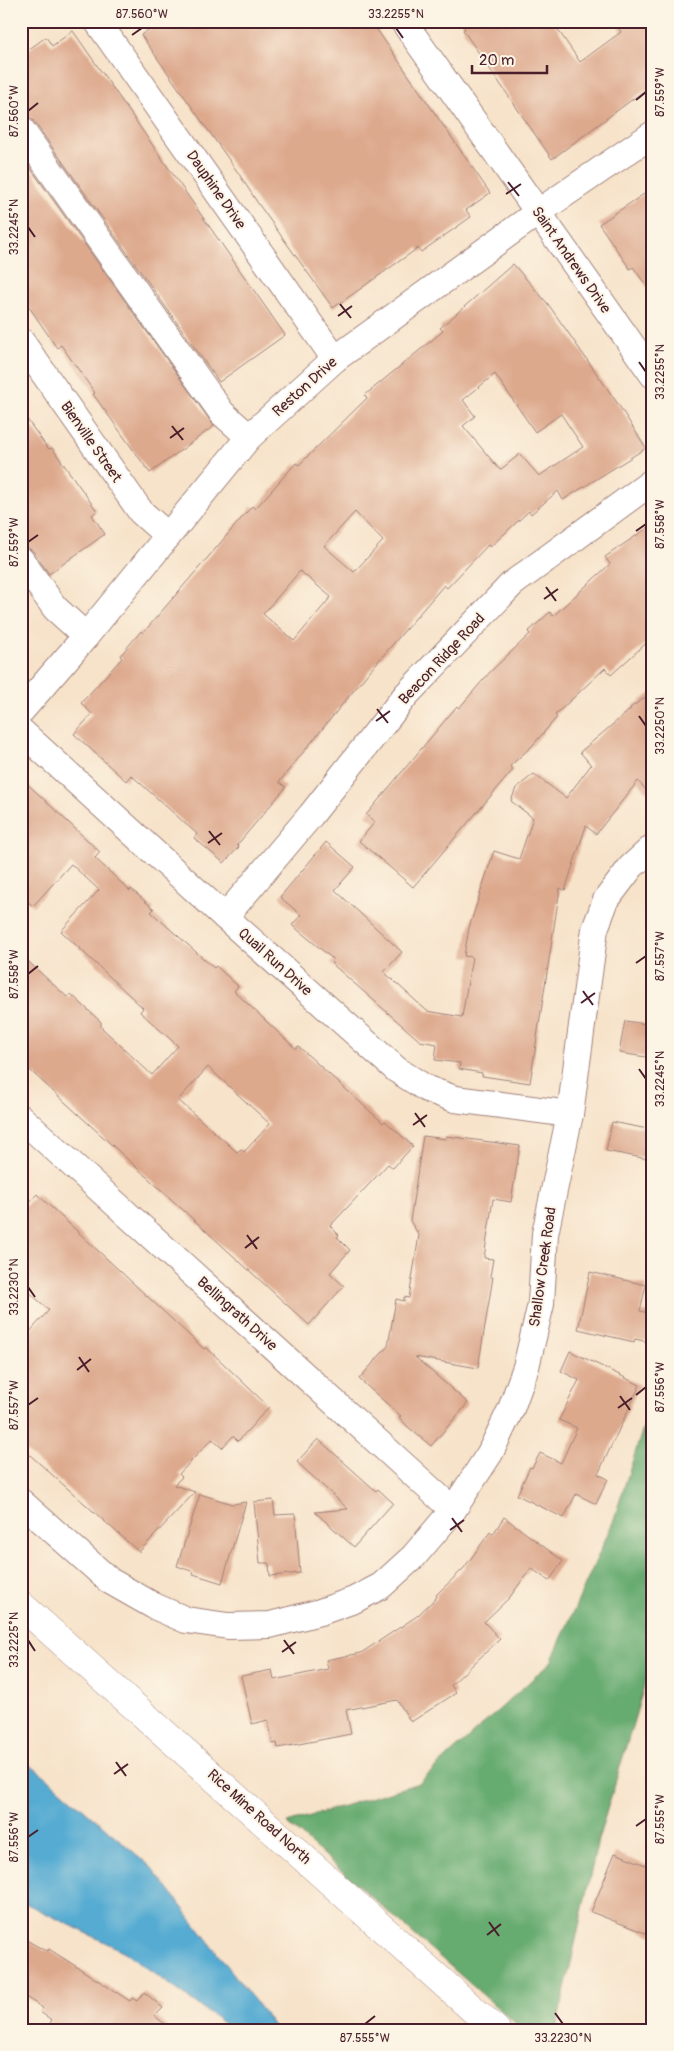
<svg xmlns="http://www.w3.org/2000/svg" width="674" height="2051" viewBox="0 0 674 2051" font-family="Pangolin,sans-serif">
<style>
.forest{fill:#66ab70;stroke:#58654e}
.water{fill:#55abd2;stroke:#50657e}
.building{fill:#dda98d;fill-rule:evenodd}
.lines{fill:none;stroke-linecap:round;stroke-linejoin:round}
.minor-casing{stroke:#a0817a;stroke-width:28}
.major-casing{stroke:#a0817a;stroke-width:29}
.minor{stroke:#fff;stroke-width:26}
.major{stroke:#fff;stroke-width:28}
.ticks{fill:none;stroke:#4a1f2b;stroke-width:2}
.labels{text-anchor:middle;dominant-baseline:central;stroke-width:4;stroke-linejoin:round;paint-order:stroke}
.street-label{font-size:15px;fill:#4a1f2b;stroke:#fcf5e5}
.neatline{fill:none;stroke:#4a1f2b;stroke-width:2}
.ticks-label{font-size:12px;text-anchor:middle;fill:#4a1f2b}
</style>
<rect width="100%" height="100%" fill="#fcf5e5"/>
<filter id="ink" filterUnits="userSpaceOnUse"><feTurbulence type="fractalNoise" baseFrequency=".02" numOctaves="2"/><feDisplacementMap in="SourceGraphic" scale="10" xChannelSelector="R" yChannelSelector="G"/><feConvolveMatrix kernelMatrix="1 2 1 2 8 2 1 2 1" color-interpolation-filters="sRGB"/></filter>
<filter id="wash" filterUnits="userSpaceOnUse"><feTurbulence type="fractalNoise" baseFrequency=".0096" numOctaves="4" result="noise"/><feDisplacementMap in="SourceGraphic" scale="20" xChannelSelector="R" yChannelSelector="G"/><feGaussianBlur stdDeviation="1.12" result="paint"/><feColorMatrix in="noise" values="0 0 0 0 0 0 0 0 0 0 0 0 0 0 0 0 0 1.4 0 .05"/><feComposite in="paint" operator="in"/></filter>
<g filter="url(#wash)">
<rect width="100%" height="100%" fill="#f7e3ca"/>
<path class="forest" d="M653 1397V1657L598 1840 556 2030H523L287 1823 419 1783 551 1662 613 1522Z"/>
<path class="water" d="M21 1759 44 1775 151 1867 277 2030H233L125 1952 21 1901Z"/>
<g id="blocks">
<g class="building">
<path d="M161 21H371L490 193 466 210 471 217 421 252 418 248 333 308 257 202 239 174 141 35Z"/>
<path d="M460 21H552L580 62 621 32 614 21H653V84L552 159 463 30 465 29Z"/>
<path d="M73 31 285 335 219 382 33 120 28 116 21 114V55L46 37 52 46Z"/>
<path d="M21 155 214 426 150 473 93 394 95 393 61 345 57 348 21 295Z"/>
<path d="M653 188V295L633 267 630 269 599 224Z"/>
<path d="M513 264 548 304 618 404 646 448 563 500 558 491 531 514 529 511 490 547 488 545 447 588 444 585 368 673 279 782 286 787 237 845 239 847 224 863 194 838 197 834 131 775 126 781 74 734 92 714 81 703 122 658 120 656 141 631 143 633 252 506 255 509 296 463 299 465 367 398 365 395 443 331 440 328ZM495 374 535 432 561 414 583 447 539 476 520 454 500 470 463 426 475 416 463 400ZM355 512 383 541 354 572 324 546ZM300 571 331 597 294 641 263 614Z"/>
<path d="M21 411 46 446 49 449 52 448 97 511 92 515 105 534 49 574 33 551 25 546 21 541Z"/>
<path d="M653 524V637L611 675 605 668 555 715 557 717 532 746 510 766 513 770 413 887 359 841 375 822 366 815 457 706 459 708 490 672 530 634 528 632 550 612 553 616 610 564 605 557Z"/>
<path d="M653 692V798L638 781 596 834 586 826 565 890 560 888 530 1083 482 1076V1073L459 1069 460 1063 435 1060 437 1044 420 1041 331 963 334 960 292 925 301 915 280 897 326 842 355 867 335 890 402 952 384 972 427 1011 462 1017 472 957 464 956 469 928 494 851 519 859 533 818 511 801 516 788 534 774 566 798 591 765 580 752 631 709 630 708Z"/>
<path d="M21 778 100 852 95 858 130 891 131 889 154 909 151 912 214 968 216 966 238 986 234 991 296 1049 298 1046 383 1123 385 1121 413 1146 393 1168 388 1164 330 1226 339 1235 337 1237 350 1250 330 1273 344 1286 309 1325 21 1062V955L67 997 71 994 101 1022V1027L152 1075 178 1046 140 1012 143 1008 61 931 99 890 71 864 33 906 21 896ZM208 1067 270 1124 244 1152 241 1149 237 1152 178 1100Z"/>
<path d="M625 1021 653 1025V1058L619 1053Z"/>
<path d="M612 1122 653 1130V1160L606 1151Z"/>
<path d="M423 1136 446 1139V1136L520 1146 511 1202 493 1199 484 1258 493 1259 490 1277H493L478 1368 415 1357 468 1403 431 1446 408 1427 399 1417 401 1416 359 1379 388 1346 396 1299 404 1301V1297L409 1298 419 1235 410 1221Z"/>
<path d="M37 1194 204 1349 206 1347 269 1407 238 1441 233 1436 222 1448 212 1439 179 1474 182 1477 174 1485 195 1492 139 1552 21 1447V1342L49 1310 21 1285V1211Z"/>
<path d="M590 1272 646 1285 640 1311 653 1314V1343L635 1339 634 1342 578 1329Z"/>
<path d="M570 1351 640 1385 598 1474 608 1479 596 1504 576 1494 564 1518 517 1495 530 1467 532 1468 540 1453 561 1463 577 1428 559 1420 579 1380 561 1371Z"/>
<path d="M318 1439 376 1491 378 1489 393 1503 354 1547 315 1512 348 1509 297 1462Z"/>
<path d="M200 1494 232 1504 246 1502 222 1583 193 1574 194 1572 177 1566Z"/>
<path d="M273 1500 275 1515 295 1514 300 1573 270 1576 269 1563H260L254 1502Z"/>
<path d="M504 1517 563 1561 549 1581 531 1568 510 1597 484 1622 500 1639 451 1685 456 1693 411 1722 397 1700 346 1710 351 1734 278 1748 277 1743 273 1744 268 1720 252 1724 241 1676 272 1670 274 1680 328 1669 326 1660 361 1653 417 1616 437 1597 436 1595 464 1568 490 1532 493 1534Z"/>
<path d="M615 1853 653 1868V1936L591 1912Z"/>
<path d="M21 1937 44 1950 48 1951 49 1949 130 2001 132 1998 137 2001 144 1992 163 2008 155 2016 172 2030H46L52 2020 40 2012 43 2008 21 1994Z"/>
</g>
</g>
</g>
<g filter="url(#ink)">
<use href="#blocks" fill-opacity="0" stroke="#a0817a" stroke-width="1"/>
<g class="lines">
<defs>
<g id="minor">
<path d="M97 21 335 359"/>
<path d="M403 21 653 375"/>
<path d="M21 129 222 413 249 437"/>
<path d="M21 341 141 512 168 536"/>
<path d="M21 560 55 608 86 636"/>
<path d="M21 711 86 636 249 437 335 359 537 213 653 134"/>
<path d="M21 731 225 917 397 1070 427 1089 455 1099 570 1114"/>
<path d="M225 917 311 815 406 695 512 584 653 481"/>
<path d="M21 1118 453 1510"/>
<path d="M21 1502 110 1581 154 1606 186 1620 228 1626 270 1625 320 1612 354 1600 381 1586 414 1556 453 1510 490 1453 511 1409 526 1367 541 1304 545 1234 570 1114 595 929 606 900 631 867 653 847"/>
</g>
<path id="major" d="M21 1605 496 2030"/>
</defs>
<use href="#minor" class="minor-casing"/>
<use href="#major" class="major-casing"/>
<use href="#minor" class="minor"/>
<use href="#major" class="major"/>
</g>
</g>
<path class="ticks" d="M396 28 403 38M132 35 142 28M636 100 646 92M28 111 38 103M508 182 519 196M506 194 521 184M28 227 35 237M340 304 351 318M338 316 352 306M639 362 646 372M172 426 183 440M170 438 184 428M636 531 646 524M28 542 38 535M546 587 556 601M544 599 558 589M377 709 388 723M639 716 646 726M376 721 390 711M209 831 220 845M208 843 222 833M636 963 646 956M28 974 38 966M583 991 593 1005M581 1003 595 993M639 1069 646 1079M415 1113 425 1127M413 1125 427 1115M247 1235 257 1249M245 1248 259 1237M28 1287 35 1297M79 1357 89 1372M77 1370 91 1359M636 1395 646 1387M620 1396 630 1410M28 1405 38 1398M618 1408 632 1398M452 1518 462 1532M450 1530 464 1520M28 1640 35 1651M284 1640 294 1654M282 1652 296 1642M116 1762 126 1776M114 1774 128 1764M636 1826 646 1819M28 1837 38 1830M489 1922 499 1936M487 1935 501 1924M555 2013 563 2024M365 2024 375 2016"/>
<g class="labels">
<g class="street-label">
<text transform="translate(216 190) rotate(55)">Dauphine Drive</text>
<text transform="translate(571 260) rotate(55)">Saint Andrews Drive</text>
<text transform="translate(305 387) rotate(-42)">Reston Drive</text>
<text transform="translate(91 442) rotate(55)">Bienville Street</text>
<text transform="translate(442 659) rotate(-47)">Beacon Ridge Road</text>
<text transform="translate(275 962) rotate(42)">Quail Run Drive</text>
<text transform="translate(543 1267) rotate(-82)">Shallow Creek Road</text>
<text transform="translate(237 1314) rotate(42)">Bellingrath Drive</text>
<text transform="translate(259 1817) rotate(42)">Rice Mine Road North</text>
</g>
</g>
<rect width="674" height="2051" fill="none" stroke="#fcf5e5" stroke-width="55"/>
<path d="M472 65v8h75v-8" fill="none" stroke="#4a1f2b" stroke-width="2.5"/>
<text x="479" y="65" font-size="15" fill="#4a1f2b" stroke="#fcf5e5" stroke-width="4" paint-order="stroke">20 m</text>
<rect x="28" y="28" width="618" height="1996" class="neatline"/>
<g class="ticks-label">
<text x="142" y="18">87.560°W</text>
<text x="396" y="18">33.2255°N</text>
<text transform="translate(660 92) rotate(-90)" y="4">87.559°W</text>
<text transform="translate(14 111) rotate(-90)" y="4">87.560°W</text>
<text transform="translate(14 227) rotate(-90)" y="4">33.2245°N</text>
<text transform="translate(660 372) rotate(-90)" y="4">33.2255°N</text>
<text transform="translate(660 524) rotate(-90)" y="4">87.558°W</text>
<text transform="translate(14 542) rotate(-90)" y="4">87.559°W</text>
<text transform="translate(660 726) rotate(-90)" y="4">33.2250°N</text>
<text transform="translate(660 956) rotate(-90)" y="4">87.557°W</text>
<text transform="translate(14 974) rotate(-90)" y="4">87.558°W</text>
<text transform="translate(660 1079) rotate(-90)" y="4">33.2245°N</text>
<text transform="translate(14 1287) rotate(-90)" y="4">33.2230°N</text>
<text transform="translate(660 1387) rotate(-90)" y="4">87.556°W</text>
<text transform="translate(14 1405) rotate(-90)" y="4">87.557°W</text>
<text transform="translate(14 1640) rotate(-90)" y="4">33.2225°N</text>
<text transform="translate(660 1819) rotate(-90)" y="4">87.555°W</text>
<text transform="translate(14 1837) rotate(-90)" y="4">87.556°W</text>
<text x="365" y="2042">87.555°W</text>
<text x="563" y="2042">33.2230°N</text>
</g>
</svg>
